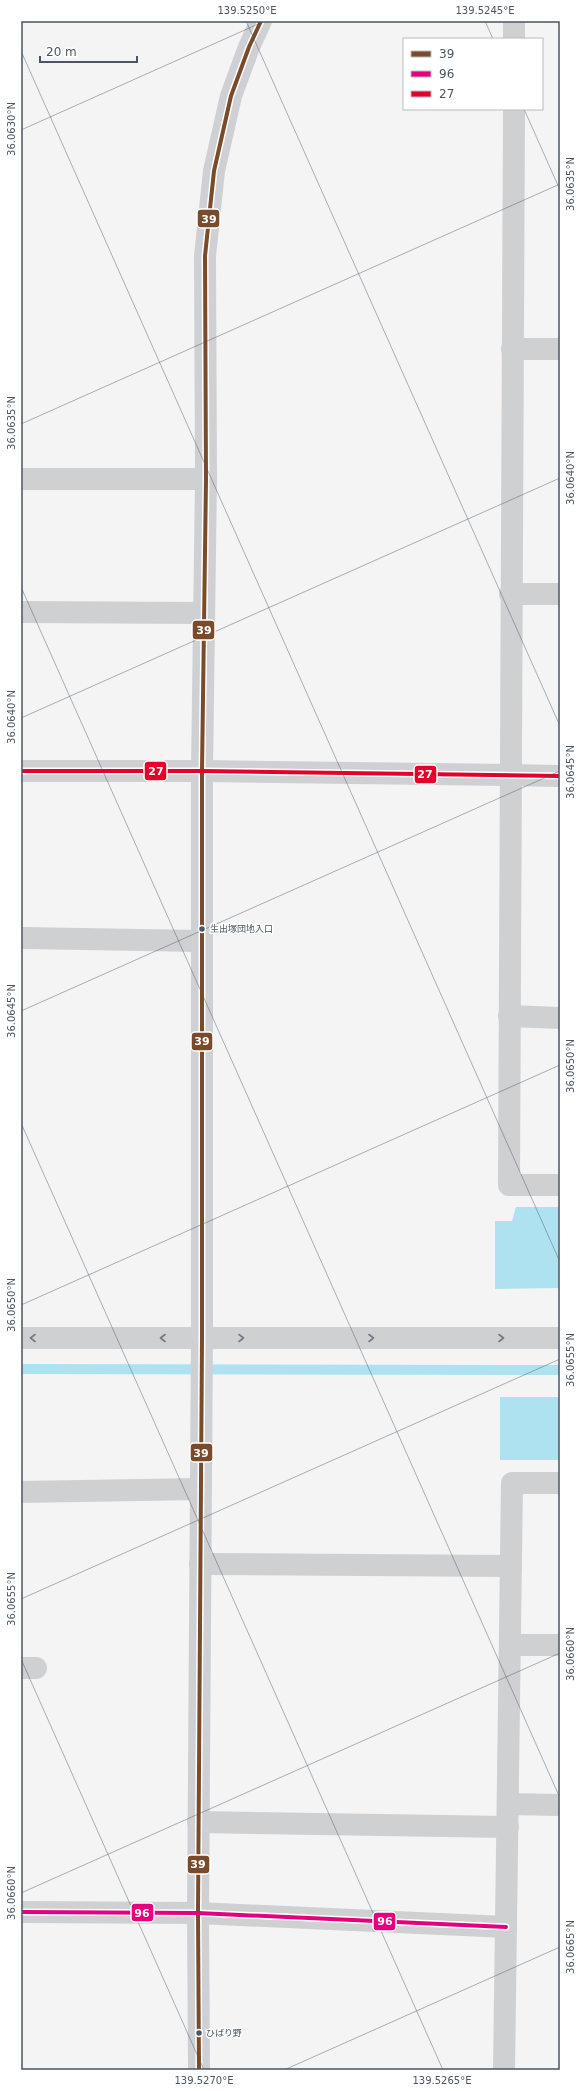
<svg xmlns="http://www.w3.org/2000/svg" width="581" height="2091" viewBox="0 0 581 2091" font-family="'DejaVu Sans','Noto Sans JP',sans-serif">
<style>
.water{fill:#aee2f0}
.lines{fill:none;stroke-linecap:round;stroke-linejoin:round}
.stream{stroke:#aee2f0;stroke-width:10}
.street{stroke:#ced0d2;stroke-width:22}
.secondary{stroke:#ced0d4;stroke-width:22}
.bus-1-casing{stroke:#fff;stroke-width:7}
.bus-2-casing{stroke:#fff;stroke-width:7}
.bus-3-casing{stroke:#fff;stroke-width:7}
.bus-1{stroke:#7a4b2a;stroke-width:4}
.bus-2{stroke:#e5007d;stroke-width:4}
.bus-3{stroke:#e4002b;stroke-width:4}
.oneway{stroke:#727b83}
.ticks{fill:none;stroke:#4a5661;stroke-width:1;stroke-opacity:0.45}
.bus-dot{fill:#4a5661;stroke:#fff;stroke-width:1.5}
.labels{text-anchor:middle;dominant-baseline:central;stroke-width:3;stroke-linejoin:round;paint-order:stroke}
.bus-label{font-size:9px;fill:#4a5661;stroke:#fff;text-anchor:start}
.line-badge{stroke:#fff;stroke-width:1.5}
.badge-label{font-size:11px;text-anchor:middle;font-weight:bold;fill:#fff}
.neatline{fill:none;stroke:#4a5661;stroke-width:1.5}
.ticks-label{font-size:10px;text-anchor:middle;fill:#4a5661}
</style>
<rect width="100%" height="100%" fill="#f4f4f4"/>
<g class="water">
<path d="M516 1207H560V1288L495 1289V1221H512Z"/>
<rect x="500" y="1397" width="60" height="63"/>
</g>
<g class="lines">
<path class="stream" d="M21 1369 560 1370"/>
<g class="street">
<path d="M514 39V21"/>
<path d="M514 109 509 1185H560"/>
<path d="M512 349H560"/>
<path d="M21 479H206"/>
<path d="M510 594H560"/>
<path d="M21 612 204 613"/>
<path d="M21 771H202"/>
<path d="M509 775 560 776"/>
<path d="M23 938 201 941"/>
<path d="M509 1016 560 1018"/>
<path d="M21 1338H560"/>
<path d="M21 1492 200 1489"/>
<path d="M200 1564 511 1566"/>
<path d="M510 1645H560"/>
<path d="M21 1668H36"/>
<path d="M508 1804 560 1805"/>
<path d="M198 1822 508 1827"/>
<path d="M21 1912 198 1913 506 1927"/>
<path d="M504 2070 512 1483H560"/>
</g>
<g class="secondary">
<path d="M202 771 509 775"/>
<path d="M199 2070 198 1913 202 1338V771L206 479 205 256 214 171 231 96 249 47 261 21"/>
</g>
<defs>
<path id="bus-1" d="M199 2070 198 1913 202 1338V771L206 479 205 256 214 171 231 96 249 47 261 21"/>
<path id="bus-2" d="M21 1912 198 1913 506 1927"/>
<path id="bus-3" d="M21 771H202L560 776"/>
</defs>
<use href="#bus-1" class="bus-1-casing"/>
<use href="#bus-2" class="bus-2-casing"/>
<use href="#bus-3" class="bus-3-casing"/>
<use href="#bus-1" class="bus-1"/>
<use href="#bus-2" class="bus-2"/>
<use href="#bus-3" class="bus-3"/>
</g>
<defs><path id="oneway-chevron" d="M-2-3.5L2.5 0L-2 3.5" fill="none" stroke-width="1.6" stroke-linecap="round" stroke-linejoin="round"/></defs>
<g class="oneway">
<use href="#oneway-chevron" transform="translate(33 1338) rotate(180)"/>
<use href="#oneway-chevron" transform="translate(163 1338) rotate(180)"/>
<use href="#oneway-chevron" transform="translate(241 1338)"/>
<use href="#oneway-chevron" transform="translate(371 1338)"/>
<use href="#oneway-chevron" transform="translate(501 1338)"/>
</g>
<path class="ticks" d="M246 21 560 726M485 21 493 39M21 51 560 1262M524 109 560 190M21 130 265 21M21 424 560 184M21 587 560 1798M21 718 560 478M21 1011 560 771M21 1123 443 2070M21 1305 560 1065M21 1599 560 1359M21 1659 204 2070M21 1893 560 1653M284 2070 560 1947"/>
<g class="bus-dot">
<circle cx="202" cy="929" r="3.5"/>
<circle cx="199" cy="2033" r="3.5"/>
</g>
<g class="labels">
<g class="bus-label">
<text x="210" y="929">生出塚団地入口</text>
<text x="206" y="2033">ひばり野</text>
</g>
</g>
<g class="line-badge">
<rect x="197" y="209" width="23" height="19" rx="4" fill="#7a4b2a"/>
<rect x="192" y="620" width="23" height="20" rx="4" fill="#7a4b2a"/>
<rect x="144" y="761" width="23" height="20" rx="4" fill="#e4002b"/>
<rect x="414" y="765" width="23" height="19" rx="4" fill="#e4002b"/>
<rect x="191" y="1032" width="22" height="19" rx="4" fill="#7a4b2a"/>
<rect x="190" y="1443" width="23" height="19" rx="4" fill="#7a4b2a"/>
<rect x="187" y="1855" width="23" height="19" rx="4" fill="#7a4b2a"/>
<rect x="131" y="1903" width="23" height="19" rx="4" fill="#e5007d"/>
<rect x="373" y="1912" width="23" height="19" rx="4" fill="#e5007d"/>
</g>
<g class="badge-label">
<text x="209" y="223">39</text>
<text x="204" y="634">39</text>
<text x="156" y="775">27</text>
<text x="425" y="778">27</text>
<text x="202" y="1045">39</text>
<text x="201" y="1457">39</text>
<text x="198" y="1868">39</text>
<text x="142" y="1917">96</text>
<text x="385" y="1925">96</text>
</g>
<rect width="581" height="2091" fill="none" stroke="#ffffff" stroke-width="44"/>
<rect x="403" y="38" width="140" height="72" fill="#ffffff" stroke="#b7bbc0"/>
<rect x="411" y="51" width="20" height="6" fill="#7a4b2a" stroke="#b7bbc0"/>
<text x="439" y="58" font-size="12" fill="#4a5661">39</text>
<rect x="411" y="71" width="20" height="6" fill="#e5007d" stroke="#b7bbc0"/>
<text x="439" y="78" font-size="12" fill="#4a5661">96</text>
<rect x="411" y="91" width="20" height="6" fill="#e4002b" stroke="#b7bbc0"/>
<text x="439" y="98" font-size="12" fill="#4a5661">27</text>
<path d="M40 56v6h97v-6" fill="none" stroke="#4a5661" stroke-width="2"/>
<text x="46" y="56" font-size="12" fill="#4a5661" stroke="#ffffff" stroke-width="3" paint-order="stroke">20 m</text>
<rect x="22" y="22" width="537" height="2047" class="neatline"/>
<g class="ticks-label">
<text x="247" y="14">139.5250°E</text>
<text x="485" y="14">139.5245°E</text>
<text transform="translate(11 129) rotate(-90)" y="4">36.0630°N</text>
<text transform="translate(570 184) rotate(-90)" y="4">36.0635°N</text>
<text transform="translate(11 423) rotate(-90)" y="4">36.0635°N</text>
<text transform="translate(570 478) rotate(-90)" y="4">36.0640°N</text>
<text transform="translate(11 717) rotate(-90)" y="4">36.0640°N</text>
<text transform="translate(570 772) rotate(-90)" y="4">36.0645°N</text>
<text transform="translate(11 1011) rotate(-90)" y="4">36.0645°N</text>
<text transform="translate(570 1066) rotate(-90)" y="4">36.0650°N</text>
<text transform="translate(11 1305) rotate(-90)" y="4">36.0650°N</text>
<text transform="translate(570 1360) rotate(-90)" y="4">36.0655°N</text>
<text transform="translate(11 1599) rotate(-90)" y="4">36.0655°N</text>
<text transform="translate(570 1654) rotate(-90)" y="4">36.0660°N</text>
<text transform="translate(11 1893) rotate(-90)" y="4">36.0660°N</text>
<text transform="translate(570 1947) rotate(-90)" y="4">36.0665°N</text>
<text x="204" y="2084">139.5270°E</text>
<text x="442" y="2084">139.5265°E</text>
</g>
</svg>
